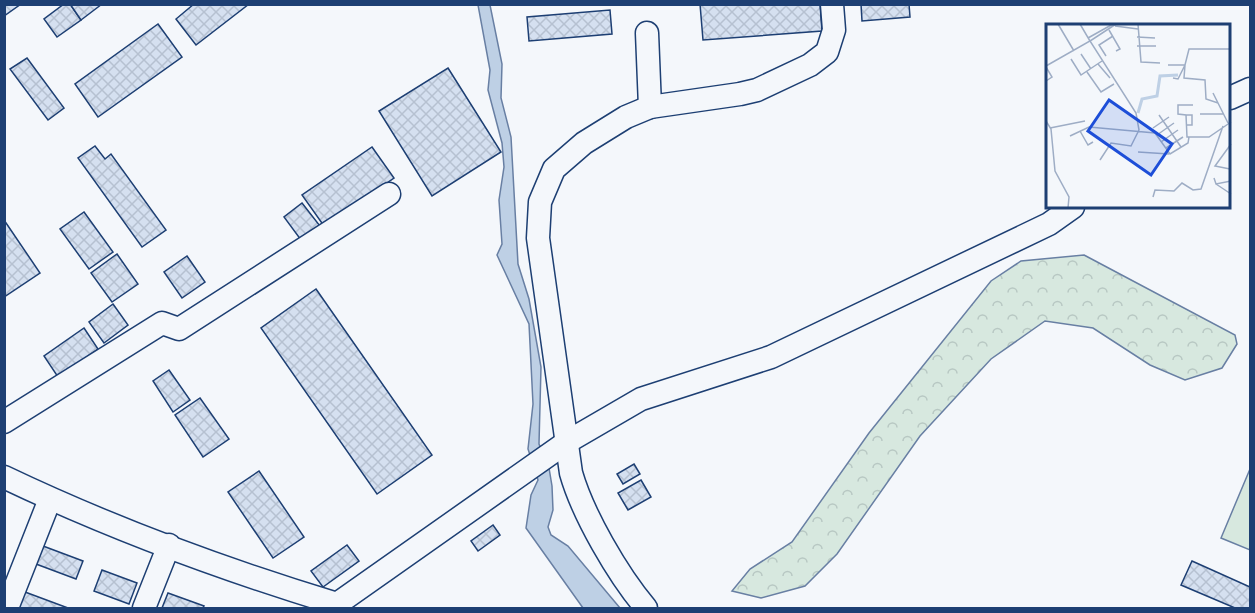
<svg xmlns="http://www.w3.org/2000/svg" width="1255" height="613" viewBox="0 0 1255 613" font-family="'Golos Text',sans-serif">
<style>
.forest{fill:url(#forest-crowns);stroke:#687fa3;stroke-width:1.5}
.pitch{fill:#d7e8df;stroke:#687fa3;stroke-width:1.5}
.water{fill:#bed0e5;stroke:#687fa3;stroke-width:1.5}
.building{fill:url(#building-cross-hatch);stroke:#1d3f73;stroke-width:1.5}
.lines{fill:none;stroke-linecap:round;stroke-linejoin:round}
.minor-casing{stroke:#1d3f73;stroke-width:25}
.minor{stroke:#f4f7fb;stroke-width:22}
.inset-river{fill:none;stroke:#bed0e5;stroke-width:3}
.inset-road{fill:none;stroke:#9eadc5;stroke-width:1.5}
.view{fill:#1d4ed8;fill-opacity:0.15;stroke:#1d4ed8;stroke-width:3}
.inset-edge{fill:none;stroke:#1d3f73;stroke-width:3}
</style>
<defs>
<pattern id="forest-crowns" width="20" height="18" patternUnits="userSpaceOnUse" patternTransform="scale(1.5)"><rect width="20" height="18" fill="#d7e8df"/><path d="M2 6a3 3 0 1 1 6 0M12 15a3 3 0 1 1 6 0" fill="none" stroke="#b8c8c3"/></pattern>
<pattern id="building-cross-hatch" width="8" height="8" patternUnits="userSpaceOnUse" patternTransform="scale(1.5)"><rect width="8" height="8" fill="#d5e0f0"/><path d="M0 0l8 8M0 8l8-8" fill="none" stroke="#b6c1d1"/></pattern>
</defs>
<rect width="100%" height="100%" fill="#f4f7fb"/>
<path class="forest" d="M1084 255 1235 335 1237 344 1222 368 1185 380 1150 365 1093 328 1045 321 991 359 920 436 837 554 805 586 761 598 732 591 750 569 792 542 869 433 991 281 1021 261Z"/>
<path class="pitch" d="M1250 469V550L1221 538Z"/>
<path class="water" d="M478 5H490L502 64 501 98 511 137 518 264 529 299 541 367 539 444 549 468 552 486 553 510 548 527 551 535 568 546 620 608H583L526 528 531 495 538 480 528 449 533 404 529 324 497 255 502 244 499 200 504 167 502 143 488 90 490 70Z"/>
<g class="building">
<path d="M4 4H21L4 16Z"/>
<path d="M64 4H70L81 20 57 37 44 19Z"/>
<path d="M70 4H102L81 20Z"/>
<path d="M194 4H249L196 45 176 19Z"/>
<path d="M700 4H820L822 31 703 40Z"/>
<path d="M861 4H909L910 17 862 21Z"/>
<path d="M610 10 612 34 529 41 527 17Z"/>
<path d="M158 24 182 57 98 117 75 84Z"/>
<path d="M27 58 64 108 48 120 10 69Z"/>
<path d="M448 68 501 152 432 196 379 111Z"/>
<path d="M95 146 105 159 111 154 166 230 142 247 78 158Z"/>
<path d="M372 147 394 178 324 226 302 195Z"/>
<path d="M302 203 320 226 301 240 284 217Z"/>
<path d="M84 212 113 252 89 269 60 229Z"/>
<path d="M4 220 40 273 4 297Z"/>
<path d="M117 254 138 284 112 302 91 273Z"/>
<path d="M187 256 205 282 182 298 164 272Z"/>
<path d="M316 289 432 455 377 494 261 328Z"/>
<path d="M113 304 128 325 104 343 89 322Z"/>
<path d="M84 328 98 349 58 377 44 356Z"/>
<path d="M169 370 190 400 173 412 153 381Z"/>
<path d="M200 398 229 439 203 457 175 415Z"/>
<path d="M634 464 640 474 623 484 617 474Z"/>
<path d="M259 471 304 537 273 558 228 492Z"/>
<path d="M641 480 651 497 628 510 618 493Z"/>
<path d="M493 525 500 535 478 551 471 541Z"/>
<path d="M347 545 359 561 323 587 311 571Z"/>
<path d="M43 546 83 561 76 579 36 564Z"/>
<path d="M1192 561 1250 587V608H1235L1181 585Z"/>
<path d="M102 570 137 583 129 604 94 591Z"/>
<path d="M25 592 68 608H18Z"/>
<path d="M168 593 204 606 203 608H162Z"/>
</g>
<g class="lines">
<defs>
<g id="minor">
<path d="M647 33 650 107"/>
<path d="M1230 98 1250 89"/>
<path d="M4 422 162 323 179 329 389 194"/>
<path d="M4 477C111 528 225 570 337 604L567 442 641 399 771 357 1049 224 1073 207"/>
<path d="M7 608 50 499"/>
<path d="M144 608 169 545"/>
<path d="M646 608C618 575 583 515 571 473L538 238 540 202 554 169 584 143 626 117 650 107 740 94 757 90 810 65 827 52 834 30 832 4"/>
</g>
</defs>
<use href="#minor" class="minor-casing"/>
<use href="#minor" class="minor"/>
</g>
<g transform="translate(1046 24)">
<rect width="184" height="184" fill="#f4f7fb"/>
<path class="inset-river" d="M92 89 96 75 111 72 114 52 132 51"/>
<path class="inset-road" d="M12 0 28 27M92 0 95 38 114 39M69 2 92 5M63 6 74 25 70 27M91 13 109 14M42 14 67 0M91 22H110M35 30 45 45M60 32 53 21 67 12M25 35 35 51 56 37M52 40 64 54M122 41H139L138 54 159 56 160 75 172 79M0 42 44 17 34 0M0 43 6 53 0 57M41 48 55 68 68 60M127 54 132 55 139 41 143 25H185M167 69 182 99M147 81H132V90L140 91 141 113H163L185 98M154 90H178M113 91 135 123M0 97 5 105 9 147 23 173 22 184M140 101H146V91H140M4 104 39 97M107 104 123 93M34 107 42 121 47 118M111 111 128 99M24 112 43 103 109 109 124 130 142 119 143 113M115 118 132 106M120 124 137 113M92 128 123 130M54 136 65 119 85 122 93 106 90 89 44 17 70 0M184 145 169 142 185 120M168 154 170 160 185 157M170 160 185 170M107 173 109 166 128 167 136 159 147 166 155 165 177 102"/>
<path class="view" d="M63 76 126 120 105 151 42 107Z"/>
<rect width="184" height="184" class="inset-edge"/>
</g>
<rect width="1255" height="613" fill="none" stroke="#1d3f73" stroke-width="12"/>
</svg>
